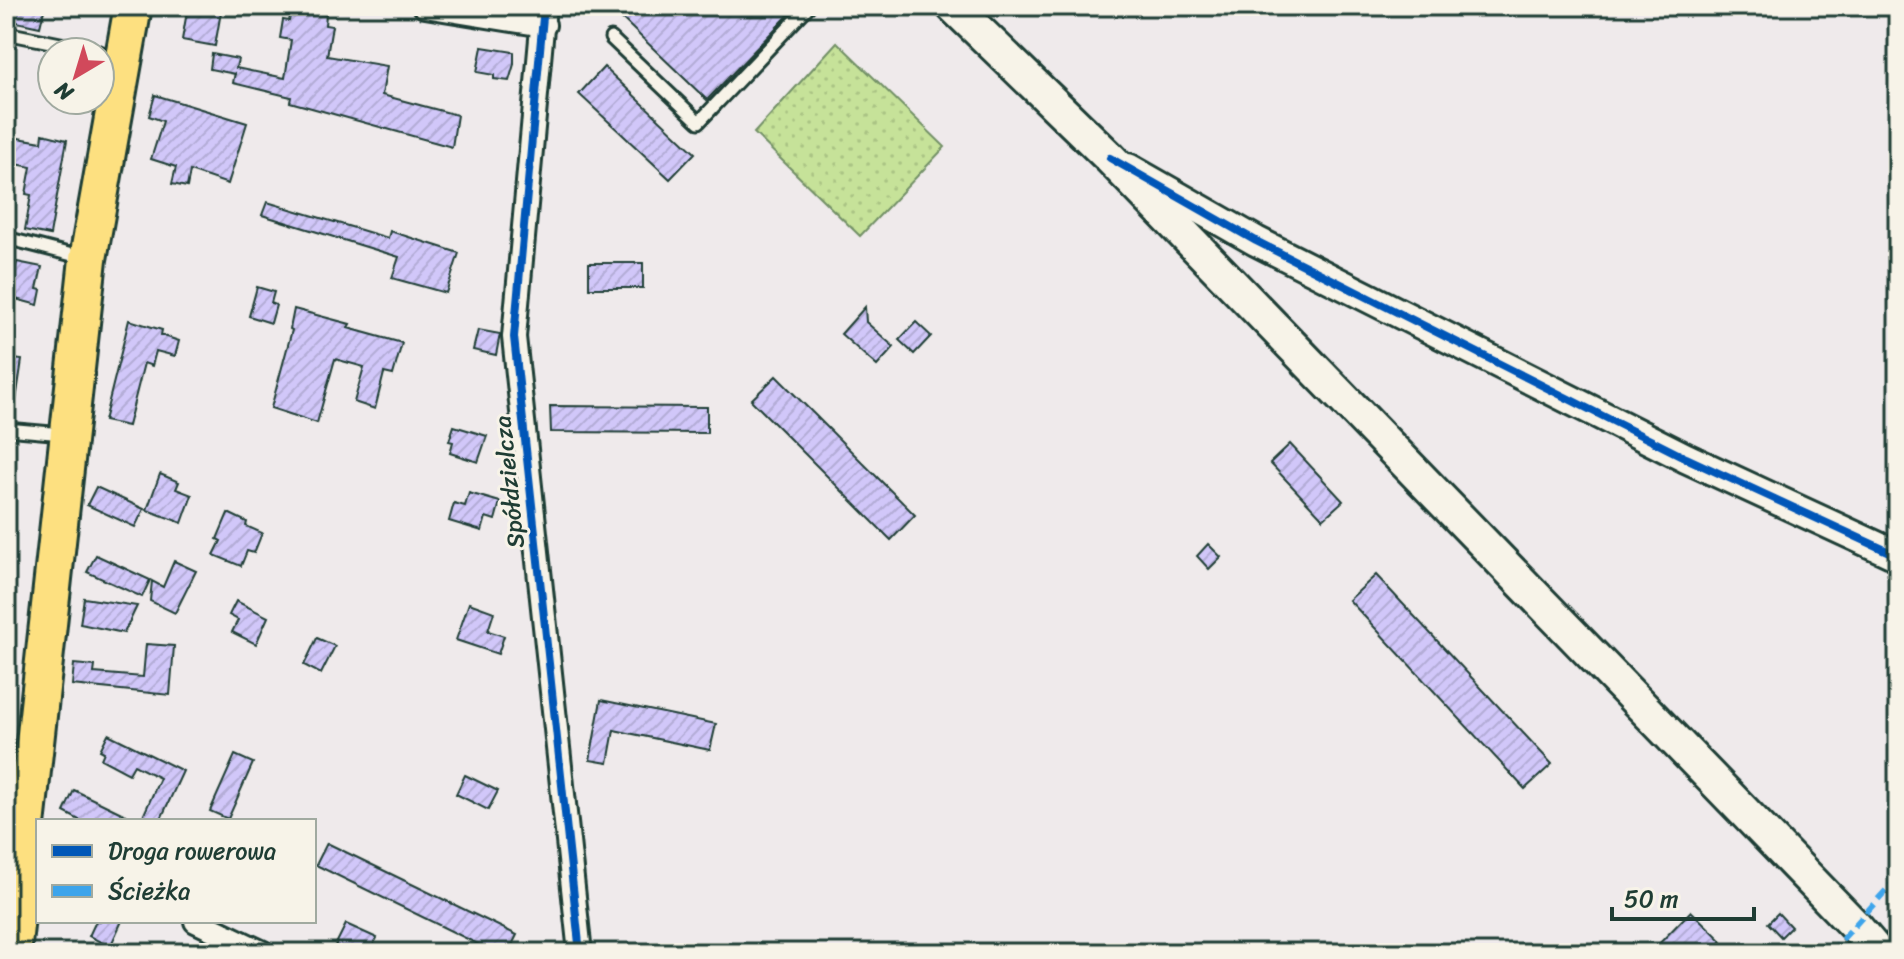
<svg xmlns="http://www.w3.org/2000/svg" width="1904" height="959" viewBox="0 0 1904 959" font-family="Sriracha,sans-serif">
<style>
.grass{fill:url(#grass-dots);stroke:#729066;stroke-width:2}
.building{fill:url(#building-hatch);stroke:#1f3d34;stroke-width:2}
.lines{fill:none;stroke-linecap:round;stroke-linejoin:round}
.service-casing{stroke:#1f3d34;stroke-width:17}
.minor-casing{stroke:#1f3d34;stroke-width:28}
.tertiary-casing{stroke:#1f3d34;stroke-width:34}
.secondary-casing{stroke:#1f3d34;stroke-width:38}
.primary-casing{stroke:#1f3d34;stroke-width:42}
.service{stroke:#f7f3e8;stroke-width:11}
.minor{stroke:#f7f3e8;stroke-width:22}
.tertiary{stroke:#f7f3e8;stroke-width:28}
.secondary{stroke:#f7f3e8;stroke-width:32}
.primary{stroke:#fde080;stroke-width:36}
.quiet{stroke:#3da4eb;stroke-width:6;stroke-dasharray:12 6;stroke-linecap:butt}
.cycleway-casing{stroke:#f7f3e8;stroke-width:13}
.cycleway{stroke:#0057b8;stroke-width:8}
.labels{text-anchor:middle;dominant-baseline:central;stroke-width:6;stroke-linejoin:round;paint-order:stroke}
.street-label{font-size:24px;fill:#1f3d34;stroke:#f7f3e8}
</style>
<defs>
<pattern id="grass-dots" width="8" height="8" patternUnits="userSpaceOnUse" patternTransform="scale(2)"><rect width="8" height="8" fill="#c6e299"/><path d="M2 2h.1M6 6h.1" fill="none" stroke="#aac384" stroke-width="1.8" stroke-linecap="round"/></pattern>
<pattern id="building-hatch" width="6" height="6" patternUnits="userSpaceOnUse" patternTransform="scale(2)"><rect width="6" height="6" fill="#d1c7f9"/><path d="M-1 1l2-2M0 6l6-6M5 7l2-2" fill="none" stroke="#b3acd6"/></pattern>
</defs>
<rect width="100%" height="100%" fill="#efeaeb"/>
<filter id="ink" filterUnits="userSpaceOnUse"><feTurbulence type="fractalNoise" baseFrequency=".0125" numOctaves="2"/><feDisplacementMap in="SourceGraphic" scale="16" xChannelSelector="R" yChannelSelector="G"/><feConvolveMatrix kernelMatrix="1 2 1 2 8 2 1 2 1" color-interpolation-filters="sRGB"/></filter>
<g filter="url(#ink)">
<path class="grass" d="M837 42 945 147 860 236 754 133Z"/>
<g class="building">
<path d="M15 6H45L40 27 12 21Z"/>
<path d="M188 6H222L215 46 182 40Z"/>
<path d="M609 6H797L707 100Z"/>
<path d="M292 8 326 15 325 25 332 26 327 56 387 66 382 95 457 115 452 147 290 102 291 97 233 83 235 72V74L210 69 212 54 238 59 236 68 285 78 291 40 280 38 283 20 289 21Z"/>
<path d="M482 47 514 52V64L509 81 494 79V75L477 72Z"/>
<path d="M604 67 695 153 670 179 579 94Z"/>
<path d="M155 95 247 123 228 184 190 171 187 187 172 184 176 167 151 159 163 121 149 116Z"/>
<path d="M43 134 67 140 50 235 25 230 31 195 26 194 31 167 6 162V136L42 142Z"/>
<path d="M267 202 388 238 390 231 459 253 446 293 392 278 399 257 262 215Z"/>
<path d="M17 262 42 267 37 289 41 290 38 305 8 297Z"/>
<rect x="589" y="263" width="54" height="25"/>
<path d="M257 287 274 292 271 303 276 305 271 323 249 316Z"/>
<path d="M865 307 866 322 894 347 877 366 841 334Z"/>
<path d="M294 309 350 324 348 328 402 343 393 375 384 373 375 409 354 402 364 367 335 359 317 423 271 408 292 330 290 329Z"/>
<path d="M129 320 162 330 161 335 179 341 175 356 156 351 152 366 144 363 128 426 104 421Z"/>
<path d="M916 322 931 336 914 354 899 340Z"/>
<path d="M478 330 500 334 496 355 473 350Z"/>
<path d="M6 358 22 360 15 407H6Z"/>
<path d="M776 376 915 515 891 540 751 400Z"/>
<path d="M550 406 707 407V433L551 432Z"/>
<path d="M454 426 487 436 478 462 450 453 453 442 449 441Z"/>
<path d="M1290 444 1343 501 1323 519 1270 463Z"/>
<path d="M160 474 179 482 176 489 192 495 182 523 147 510Z"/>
<path d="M96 487 144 509 135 527 87 505Z"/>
<path d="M469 493 500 502 495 520 486 517 482 531 449 521 454 503 465 506Z"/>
<path d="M228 513 247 522 246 526 262 533 254 553 247 551 241 566 214 555 221 541 217 539Z"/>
<path d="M1208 544 1221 557 1209 569 1197 556Z"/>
<path d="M96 555 150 580 142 597 87 572Z"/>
<path d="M174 561 196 571 175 613 150 601 152 581 163 587Z"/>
<path d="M1376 575 1552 764 1525 789 1349 600Z"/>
<path d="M84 598 137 606 124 633 80 624Z"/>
<path d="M236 601 268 617 256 644 232 632 238 620 229 615Z"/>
<path d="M469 603 494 612 488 631 504 636 498 654 456 640Z"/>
<path d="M317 638 335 646 321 674 304 665Z"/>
<path d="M146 644 174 646 170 695 72 685 74 664 95 666 94 673 143 677Z"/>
<path d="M601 700 716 724 710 750 614 730 608 763 590 760Z"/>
<path d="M108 734 183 771 160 821H141L160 778 134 765 129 774 101 759 104 752 100 750Z"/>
<path d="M235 755 253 763 228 819 210 811Z"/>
<path d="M465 775 498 791 488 810 456 794Z"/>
<path d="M74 790 105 805 138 821H81L64 812Z"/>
<path d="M327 843 517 935 508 953H496L316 865Z"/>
<path d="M1691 911 1722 941 1710 953H1650Z"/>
<path d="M1778 913 1791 927 1781 937 1768 923Z"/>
<path d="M96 921H122L110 947 89 936Z"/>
<path d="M346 924 377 938 369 953H349L335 946Z"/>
</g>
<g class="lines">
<defs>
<g id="service">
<path d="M6 33 100 52"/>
<path d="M611 38 699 122 809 6"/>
<path d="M6 238 84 258"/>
<path d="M6 429 63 434"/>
</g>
<g id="minor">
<path d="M425 6 544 25"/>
<path d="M544 6 514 337 580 953"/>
<path d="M196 921 263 953"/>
</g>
<path id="tertiary" d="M1128 168 1256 241 1686 458 1898 556"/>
<path id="secondary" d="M953 6 1110 158 1855 926 1878 953"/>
<path id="primary" d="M12 953 88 259 133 6"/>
</defs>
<use href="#service" class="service-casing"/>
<use href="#minor" class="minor-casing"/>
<use href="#tertiary" class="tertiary-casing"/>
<use href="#secondary" class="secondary-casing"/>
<use href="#primary" class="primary-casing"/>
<use href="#service" class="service"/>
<use href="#minor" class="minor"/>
<use href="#tertiary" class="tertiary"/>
<use href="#secondary" class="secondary"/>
<use href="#primary" class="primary"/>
<path class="quiet" d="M1830 953 1898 877"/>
<defs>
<g id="cycleway">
<path d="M544 6 514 337 580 953"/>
<path d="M1110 158 1256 241 1686 458 1898 556"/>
</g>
</defs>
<use href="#cycleway" class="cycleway-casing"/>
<use href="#cycleway" class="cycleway"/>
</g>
</g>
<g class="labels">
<g class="street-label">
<text transform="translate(509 482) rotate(-96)">Spółdzielcza</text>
</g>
</g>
<rect width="1904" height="959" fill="none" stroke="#f7f3e8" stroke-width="32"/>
<rect x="16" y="16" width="1872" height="927" fill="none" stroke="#1f3d34" stroke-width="3" filter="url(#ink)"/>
<rect x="36" y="819" width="280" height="104" fill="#f7f3e8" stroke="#a1aaa0" stroke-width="2"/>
<rect x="52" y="845" width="40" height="12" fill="#0057b8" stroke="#a1aaa0" stroke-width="2"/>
<text x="108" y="859" font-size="24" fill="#1f3d34">Droga rowerowa</text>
<rect x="52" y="885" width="40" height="12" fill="#3da4eb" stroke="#a1aaa0" stroke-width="2"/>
<text x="108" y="899" font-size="24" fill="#1f3d34">Ścieżka</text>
<g transform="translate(76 76) rotate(218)"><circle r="38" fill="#f7f3e8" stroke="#a1aaa0" stroke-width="2"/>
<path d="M0-6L14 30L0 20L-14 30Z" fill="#d1495b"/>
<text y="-12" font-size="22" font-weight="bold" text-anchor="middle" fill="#1f3d34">N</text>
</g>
<path d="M1612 907v12h142v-12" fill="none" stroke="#1f3d34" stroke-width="4"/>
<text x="1624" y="907" font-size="24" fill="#1f3d34" stroke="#f7f3e8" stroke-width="6" paint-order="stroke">50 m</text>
</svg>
